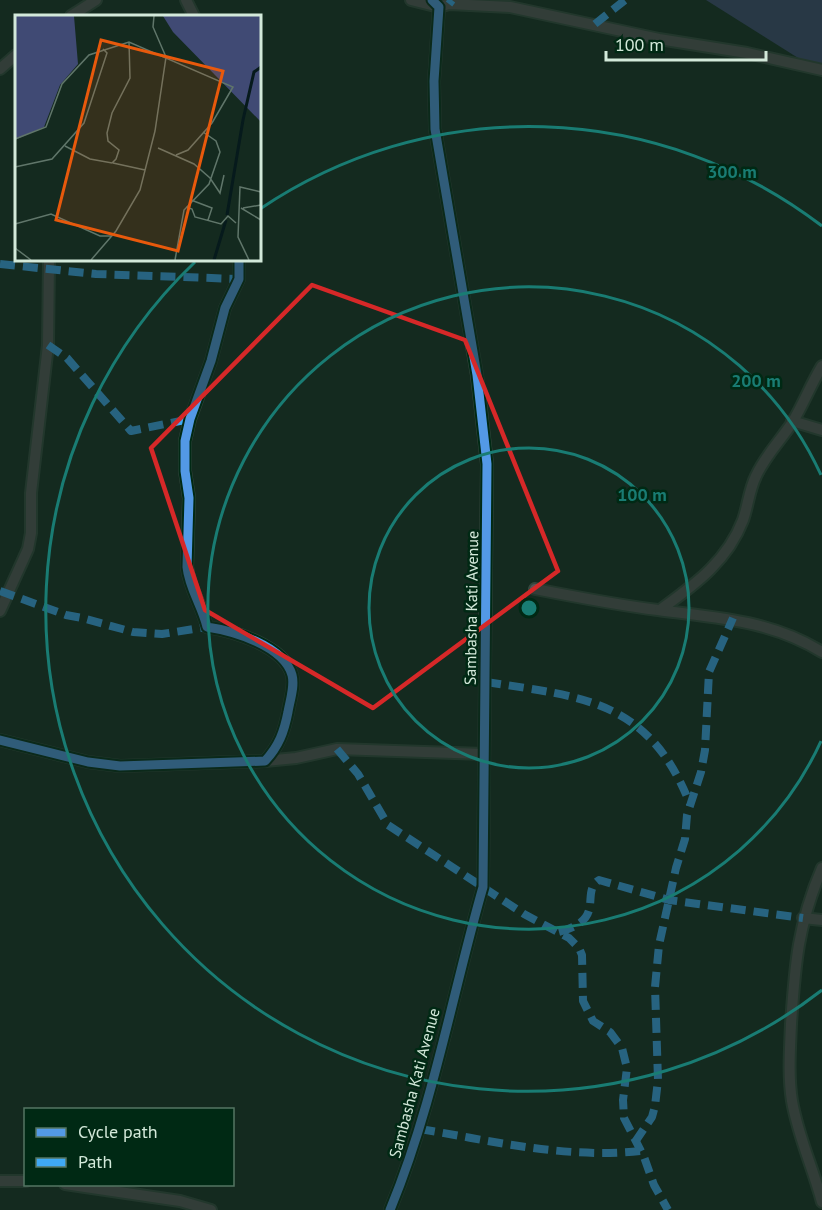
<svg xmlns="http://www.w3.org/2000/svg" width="822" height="1210" viewBox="0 0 822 1210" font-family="'PT Sans',sans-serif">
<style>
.green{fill:#404a74}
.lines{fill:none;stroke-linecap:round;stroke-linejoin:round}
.street-casing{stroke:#34473d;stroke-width:14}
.street{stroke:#575557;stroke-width:10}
.quiet{stroke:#3fa9f5;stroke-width:8;stroke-dasharray:15 8;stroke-linecap:butt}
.cycleway-casing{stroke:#002914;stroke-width:13}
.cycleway{stroke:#5399e6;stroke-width:9}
.marked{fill:none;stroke:#d62828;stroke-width:4.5;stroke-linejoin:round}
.ring{fill:none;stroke:#197c73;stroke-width:3}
.labels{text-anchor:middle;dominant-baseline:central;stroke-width:5;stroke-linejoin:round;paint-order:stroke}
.street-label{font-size:16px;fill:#d3e9da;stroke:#002914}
.inset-river{fill:none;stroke:#061a1c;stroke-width:3}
.inset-road{fill:none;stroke:#60766a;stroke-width:1.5}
.view{fill:#e8590c;fill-opacity:0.15;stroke:#e8590c;stroke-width:3}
.inset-edge{fill:none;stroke:#d3e9da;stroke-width:3}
.centre{fill:#197c73;stroke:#002914;stroke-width:3}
.ring-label{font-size:18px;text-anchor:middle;font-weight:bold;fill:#197c73;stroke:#002914;stroke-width:5;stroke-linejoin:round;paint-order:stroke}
</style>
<rect width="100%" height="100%" fill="#142a1f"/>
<path class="green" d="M706 0H822V73Z"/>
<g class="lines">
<defs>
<g id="street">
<path d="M186 0 194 16"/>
<path d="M411 0 439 7 449 4 510 7 659 39 747 53 822 70"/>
<path d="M71 16 96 0"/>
<path d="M0 69 16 55"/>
<path d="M792 421 822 430"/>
<path d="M535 589C576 597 617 605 658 610 717 618 770 620 822 652"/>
<path d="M660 610C694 585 727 562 743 520 748 506 749 490 756 476 765 456 780 441 792 423 803 405 811 384 822 366"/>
<path d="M0 611 28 549 31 533V493L48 345 49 260"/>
<path d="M0 740 88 762 120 766 265 761C279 746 284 732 288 712 290 700 295 686 292 675 284 646 234 631 207 627 202 606 189 588 187 567L189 498 185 471V441L190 419 211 361 225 308 239 279V260"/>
<path d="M265 761 296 758 337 749 484 754"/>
<path d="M822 868C798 924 795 964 791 1024 790 1049 788 1076 792 1101 798 1136 813 1168 822 1202"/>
<path d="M803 918 822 920"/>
<path d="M0 1181H26"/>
<path d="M65 1184 180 1201 211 1210"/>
<path d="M390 1210C433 1106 452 995 483 887L487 464 477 375 435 129 434 81 439 7 432 0"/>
</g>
</defs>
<use href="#street" class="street-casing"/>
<use href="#street" class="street"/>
<g class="quiet">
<path d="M449 4 452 0"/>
<path d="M595 24 625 0"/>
<path d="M0 264 96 274 239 279"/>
<path d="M48 345 67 358 131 431 190 419"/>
<path d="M0 591 66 615 82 618 133 632 162 634 207 627"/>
<path d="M486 682C584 697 649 700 690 804"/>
<path d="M337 749 358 774 388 825 524 914 569 938 579 948 582 955 583 1001 593 1021 610 1032 622 1048 627 1068 623 1100 624 1118 644 1157 654 1185 668 1210"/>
<path d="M559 932C608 919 579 893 599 880L669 900 803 918"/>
<path d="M420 1129C493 1141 566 1159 640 1151"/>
<path d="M635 1142 652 1117 655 1106 658 1080 655 987 659 945 676 868 685 839 687 815 701 772 705 750 709 672 733 618"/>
</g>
<defs>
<g id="cycleway">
<path d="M0 740 88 762 120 766 265 761C279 746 284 732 288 712 290 700 295 686 292 675 284 646 234 631 207 627 202 606 189 588 187 567L189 498 185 471V441L190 419 211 361 225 308 239 279V260"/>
<path d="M390 1210C433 1106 452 995 483 887L487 464 477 375 435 129 434 81 439 7 432 0"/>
</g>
</defs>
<use href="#cycleway" class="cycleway-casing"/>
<use href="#cycleway" class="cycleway"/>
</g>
<path d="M0 0H822V1210H0ZM312 285 465 340 558 571 373 708 205 610 151 448Z" fill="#142a1f" fill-opacity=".55" fill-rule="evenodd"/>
<path class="marked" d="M312 285 465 340 558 571 373 708 205 610 151 448Z"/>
<g class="ring">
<circle cx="529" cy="608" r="160"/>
<path d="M821 741A321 321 0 1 1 821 475"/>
<path d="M822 990A481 481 0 0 1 195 262M260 209A481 481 0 0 1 822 226"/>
</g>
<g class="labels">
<g class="street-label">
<text transform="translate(471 608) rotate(-89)">Sambasha Kati Avenue</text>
<text transform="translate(414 1083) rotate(-75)">Sambasha Kati Avenue</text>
</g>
</g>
<g transform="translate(15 15)">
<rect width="246" height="246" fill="#142a1f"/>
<path d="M0 1H59L63 49 45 70 29 112 0 125ZM148 1H246V107L158 17Z" fill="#404a74"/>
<path class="inset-river" d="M212 200 228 105 239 57 246 52M199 245 211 205"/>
<path class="inset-road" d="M0 124 31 112 47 69 74 40 114 27 218 72 197 108 173 135 161 140M50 131 75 144 97 148 101 144 104 135 93 126 92 118 97 98 115 63 114 27M143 133 179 149 195 163 205 178 209 160M98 148 130 155M0 152 37 144 69 108 92 38 88 34M176 185 197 193 193 205M171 192 177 194 180 202 206 209 213 201 221 208M226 193 246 205M228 193 246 190M0 209 36 199 85 221H97M0 233 16 245M76 245 101 216 125 175 140 116 151 42 138 12 139 1M160 245 169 195 194 169 205 137 201 126 188 117M234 245 223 222 225 172 246 177"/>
<path class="view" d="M86 25 208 56 163 236 41 205Z"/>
<rect width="246" height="246" class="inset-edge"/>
</g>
<circle cx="529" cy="608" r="9" class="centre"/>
<g class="ring-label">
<text x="732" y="178">300 m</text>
<text x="756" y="387">200 m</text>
<text x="642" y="501">100 m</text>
</g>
<rect x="24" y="1108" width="210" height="78" fill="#002914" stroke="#547663" stroke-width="1.5"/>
<rect x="36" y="1128" width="30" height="9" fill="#5399e6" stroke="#547663" stroke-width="1.5"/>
<text x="78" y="1138" font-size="18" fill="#d3e9da">Cycle path</text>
<rect x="36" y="1158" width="30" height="9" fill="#3fa9f5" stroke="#547663" stroke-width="1.5"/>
<text x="78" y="1168" font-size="18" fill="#d3e9da">Path</text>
<path d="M606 51v9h160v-9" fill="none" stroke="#d3e9da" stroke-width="3"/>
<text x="615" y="51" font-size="18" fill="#d3e9da" stroke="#002914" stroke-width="4.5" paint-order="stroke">100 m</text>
</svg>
